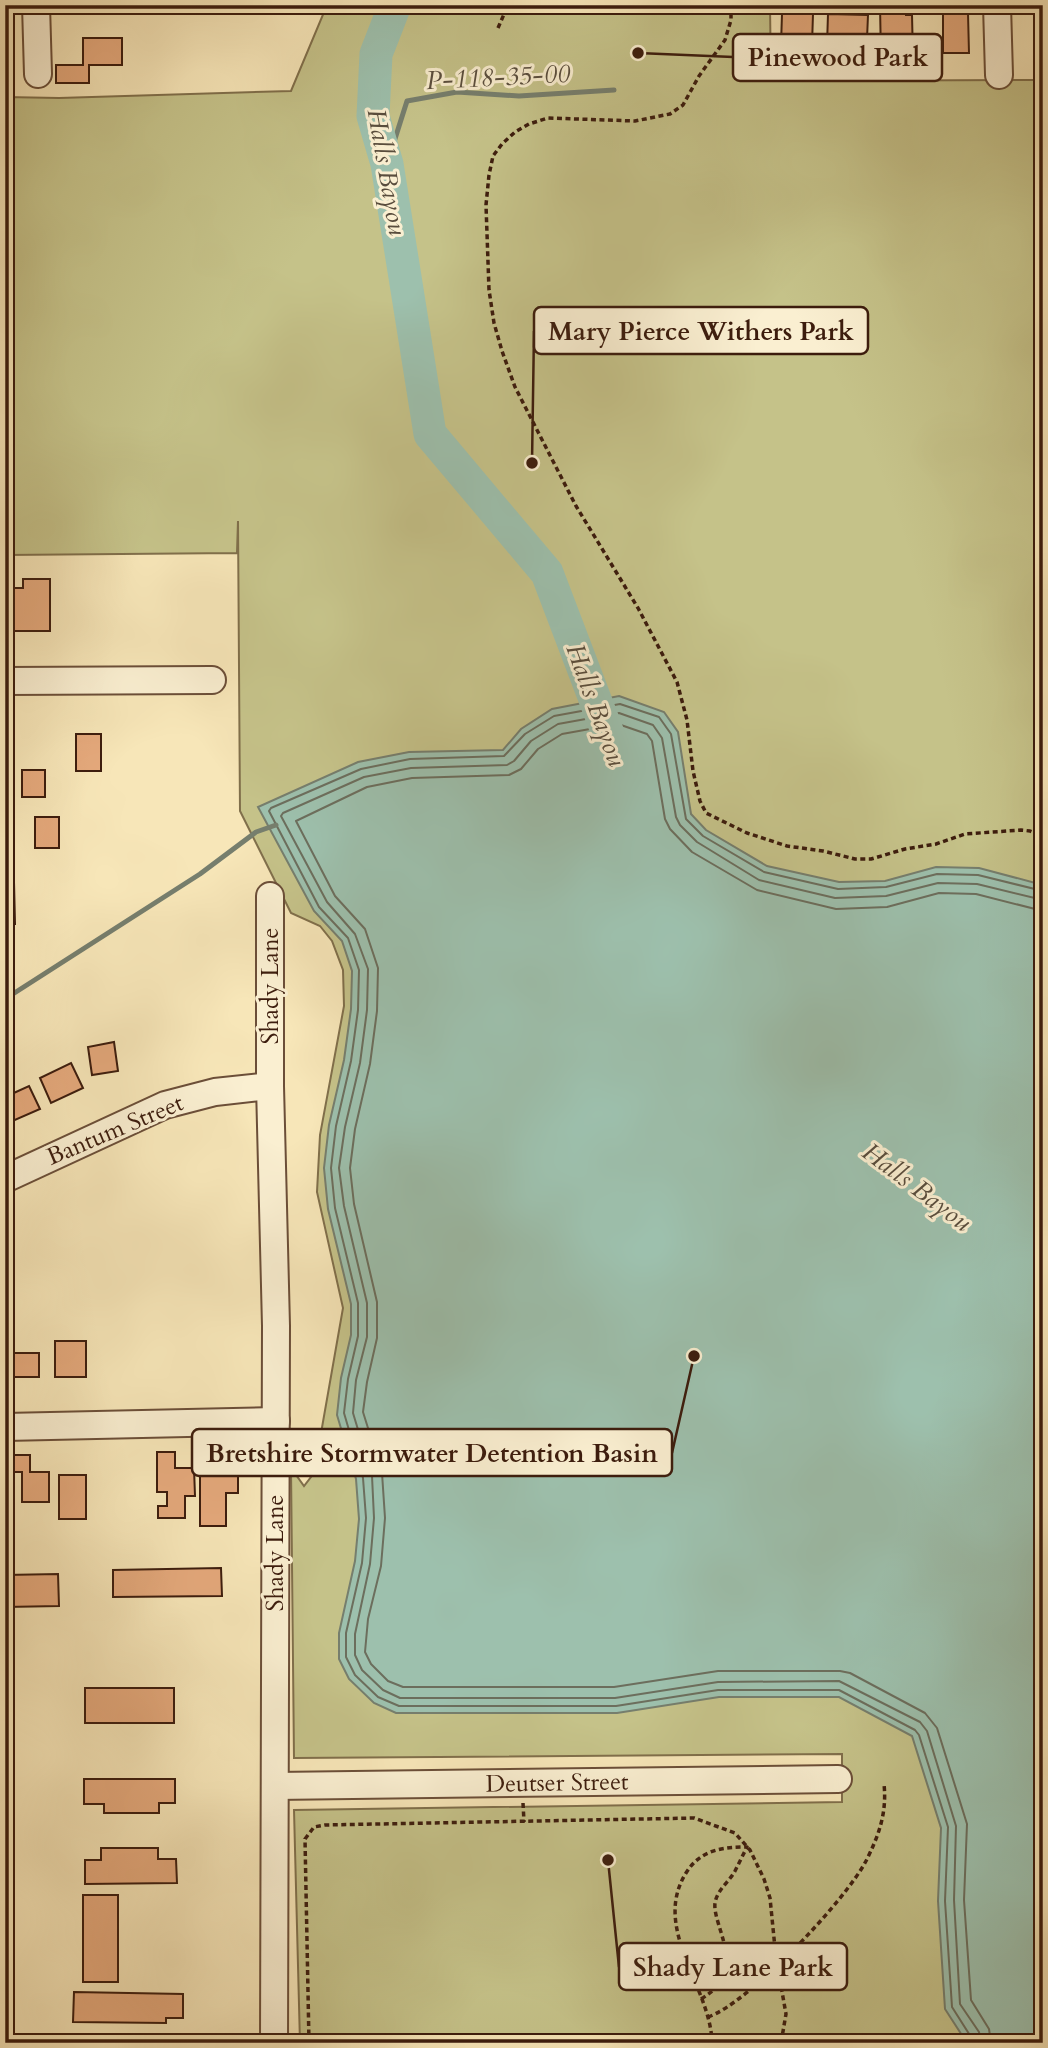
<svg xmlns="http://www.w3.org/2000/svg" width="1048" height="2048" viewBox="0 0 1048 2048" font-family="Cardo,serif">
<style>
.green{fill:#c5c289;stroke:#806f4b;stroke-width:2}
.water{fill:#9dc0ad;stroke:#767e6d;stroke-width:2}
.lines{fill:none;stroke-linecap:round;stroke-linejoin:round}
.shore{stroke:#6c6e5d;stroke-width:2}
.stream{stroke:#767e6d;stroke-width:5}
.river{stroke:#9dc0ad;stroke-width:33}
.building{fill:#e5a97c;stroke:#3c1c0d;stroke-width:2}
.minor-casing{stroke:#6b4e38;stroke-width:30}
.path{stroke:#3c1c0d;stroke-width:3.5;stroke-dasharray:5 3.5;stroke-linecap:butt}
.minor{stroke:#faefd1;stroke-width:26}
.labels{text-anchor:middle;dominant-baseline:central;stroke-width:6;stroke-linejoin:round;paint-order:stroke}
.street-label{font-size:24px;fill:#3c1c0d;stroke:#faefd1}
.water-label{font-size:26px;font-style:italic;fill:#594d3d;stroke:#faefd1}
.leader{fill:none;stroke:#3c1c0d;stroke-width:2.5}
.callout-dot{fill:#3c1c0d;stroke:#faefd1;stroke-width:2.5}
.callout{fill:#faefd1;stroke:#3c1c0d;stroke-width:2.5}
.callout-label{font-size:26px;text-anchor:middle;font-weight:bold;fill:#3c1c0d}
</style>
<rect width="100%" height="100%" fill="#f7e6b8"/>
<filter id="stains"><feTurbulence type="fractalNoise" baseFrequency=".00286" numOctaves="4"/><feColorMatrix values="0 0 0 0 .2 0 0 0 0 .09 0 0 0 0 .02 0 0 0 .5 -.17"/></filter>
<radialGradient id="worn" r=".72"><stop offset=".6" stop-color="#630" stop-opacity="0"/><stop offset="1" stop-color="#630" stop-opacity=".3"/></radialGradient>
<path class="green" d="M327 5H770L771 81 1043 80V2043H300L294 1810 842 1802V1754L294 1758 291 1468 304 1486 314 1473 343 1308 317 1192 320 1135 344 1006 343 970 332 941 320 926 291 913 240 811 238 521 237 553 5 555V97L59 98 291 91Z"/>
<path class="water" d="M619 696 664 712 678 732 691 814 706 830 767 866 839 882 885 881 936 867 979 868 1043 885V2043H967L945 2009 938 1901 941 1828 912 1736 839 1697H719L617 1713H396L374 1703 349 1679 339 1659V1633L355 1561 359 1519 356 1479 337 1415 341 1378 351 1335V1304L328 1209 324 1168 329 1125 344 1060 351 1009 352 971 342 941 314 911 258 807 358 762 409 752 503 750 521 729 552 709Z"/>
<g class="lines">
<g class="shore">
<path d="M972 2043 971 2037 952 2007 945 1901 948 1827 919 1735 915 1730 839 1690H718L616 1706H399L378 1697 355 1675 346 1657V1633L362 1563 366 1518 363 1478 344 1413 348 1379 358 1336V1303L335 1208 331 1168 336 1126 351 1061 358 1010 359 970 348 938 319 907 269 811 271 808 361 769 410 759 504 756 525 734 554 716 620 704 659 717 671 734 686 819 703 836 764 872 838 889 886 887 937 874 978 875 1043 891"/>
<path d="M981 2043 979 2032 960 2004 954 1900 956 1826 927 1731 920 1722 839 1681 718 1682 615 1698H400L383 1690 362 1670 355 1655V1634L370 1564 374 1518 372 1476 353 1413 356 1380 367 1337V1303L344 1206 339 1168 345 1127 360 1063 367 1010 368 969 355 934 327 902 281 816 283 813 364 777 411 768 507 765 514 761 531 741 558 724 619 713 653 725 662 738 676 817 680 825 697 842 759 880 835 898 886 896 938 883 977 884 1043 900"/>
<path d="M991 2043 989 2029 971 2000 964 1900 967 1824 937 1728 925 1713 850 1673 840 1671H718L614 1687H403L388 1681 371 1664 365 1652 368 1619 381 1566 385 1518 382 1473 363 1412 367 1382 377 1338V1302L354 1204 350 1168 355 1129 370 1064 377 1011 378 968 365 929 335 896 296 821 367 787 412 778 509 775 521 769 538 749 562 734 618 724 647 734 652 741 665 819 670 829 692 852 757 890 836 909 887 907 939 893 976 894 1043 911"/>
</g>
<g class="stream">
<path d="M387 164 407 101 457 92 519 96 614 90"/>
<path d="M5 999 200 874 256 832 276 825"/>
</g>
<path class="river" d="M395 5 376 54 373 116 387 164 430 434 547 573 612 744"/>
</g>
<g class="building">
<path d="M880 5H906V15H912L913 58H881Z"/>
<path d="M968 13 969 53H943V14Z"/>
<path d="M782 14H813L812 45H781Z"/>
<path d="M828 14 868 15 867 39 849 38 848 46 827 45Z"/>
<path d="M83 38H122V65H89V83H56V65H83Z"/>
<path d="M23 579H50V631H7V588H23Z"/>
<rect x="76" y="734" width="25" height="37"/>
<rect x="22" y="770" width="23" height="27"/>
<rect x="35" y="817" width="24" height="31"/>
<path d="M14 882 15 924H5V883Z"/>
<path d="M114 1042 118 1071 92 1075 88 1047Z"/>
<path d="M71 1063 83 1088 51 1103 40 1078Z"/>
<path d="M29 1086 40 1109 8 1123 5 1116V1097Z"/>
<rect x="55" y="1341" width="31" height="36"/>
<rect x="5" y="1353" width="34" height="24"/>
<path d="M200 1448H216L217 1471H238V1493H226V1526H200Z"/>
<path d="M157 1452H175V1468H194L195 1496H185V1518H158V1506H167V1492H157Z"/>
<path d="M12 1455H30V1472H49V1502H22V1472H12Z"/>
<rect x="59" y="1475" width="27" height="44"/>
<path d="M221 1568 222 1596 113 1597V1570Z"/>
<path d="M58 1574 59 1606 5 1607V1575Z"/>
<rect x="85" y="1688" width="89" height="35"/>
<path d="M84 1779H175V1803H159V1813H104V1804H84Z"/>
<path d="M101 1848H158V1859H176L177 1883 85 1884V1860H101Z"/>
<rect x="83" y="1895" width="35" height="87"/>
<path d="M74 1992 183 1994V2018H166V2023L73 2022Z"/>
</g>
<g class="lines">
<defs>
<g id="minor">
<path d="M36 5 38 74"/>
<path d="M997 5 999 75"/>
<path d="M5 681 212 680"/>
<path d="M270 896V1086L276 1326 274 2043"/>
<path d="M5 1179 165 1105 215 1092 270 1086"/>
<path d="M5 1427 276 1421"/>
<path d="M275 1786 838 1779"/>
</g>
</defs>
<use href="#minor" class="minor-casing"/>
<g class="path">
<path d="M731 5V20L725 40 699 76 683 105 670 114 635 121 548 118 529 124 515 132 502 144 493 156 489 175 486 205 489 290 494 323 502 351 515 387 576 506 638 608 677 682 687 720 693 771 700 801 706 813 747 833 787 846 823 851 855 859H871L905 849 936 844 965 834 1021 830 1030 831 1043 837"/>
<path d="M498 28 508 5"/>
<path d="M523 1803 524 1822"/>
<path d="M701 1999C731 1981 730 1960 720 1929 718 1922 714 1911 715 1903 717 1890 729 1882 735 1871 739 1863 743 1855 747 1847 722 1847 700 1850 686 1873 651 1929 711 1987 712 2043"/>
<path d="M708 2017C749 2003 845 1901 866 1861 879 1835 887 1813 884 1784"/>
<path d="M309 2043 305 1839 314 1827 325 1825 694 1818 735 1833 750 1850 764 1879 770 1898 776 1958 786 2014 781 2043"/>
</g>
<use href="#minor" class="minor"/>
</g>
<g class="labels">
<g class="street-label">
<text transform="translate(270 986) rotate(-90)">Shady Lane</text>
<text transform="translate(115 1130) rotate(-23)">Bantum Street</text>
<text transform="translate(275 1553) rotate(-90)">Shady Lane</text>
<text transform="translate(557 1783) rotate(-1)">Deutser Street</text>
</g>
<g class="water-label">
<text transform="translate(498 77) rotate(-3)">P-118-35-00</text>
<text transform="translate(387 172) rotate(80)">Halls Bayou</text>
<text transform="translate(596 705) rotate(70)">Halls Bayou</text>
<text transform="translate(917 1187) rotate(37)">Halls Bayou</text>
</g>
</g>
<path class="leader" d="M638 53L733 57M532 463L534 331M694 1356L672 1453M608 1860L619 1967"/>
<g class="callout-dot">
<circle cx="638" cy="53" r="7"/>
<circle cx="532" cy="463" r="7"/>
<circle cx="694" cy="1356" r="7"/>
<circle cx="608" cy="1860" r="7"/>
</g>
<g class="callout">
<rect x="733" y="34" width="209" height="47" rx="7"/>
<rect x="534" y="307" width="334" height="47" rx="7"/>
<rect x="192" y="1429" width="480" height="47" rx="7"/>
<rect x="619" y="1943" width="228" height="47" rx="7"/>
</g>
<g class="callout-label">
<text x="838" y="66">Pinewood Park</text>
<text x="701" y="340">Mary Pierce Withers Park</text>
<text x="432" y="1462">Bretshire Stormwater Detention Basin</text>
<text x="733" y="1976">Shady Lane Park</text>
</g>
<rect width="1048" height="2048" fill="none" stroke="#f7e6b8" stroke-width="28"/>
<rect x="7" y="7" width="1034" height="2034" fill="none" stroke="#3c1c0d" stroke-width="3.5"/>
<rect x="14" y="14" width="1020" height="2020" fill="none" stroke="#3c1c0d" stroke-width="2"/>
<rect width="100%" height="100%" filter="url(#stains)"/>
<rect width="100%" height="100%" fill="url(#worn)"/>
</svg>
